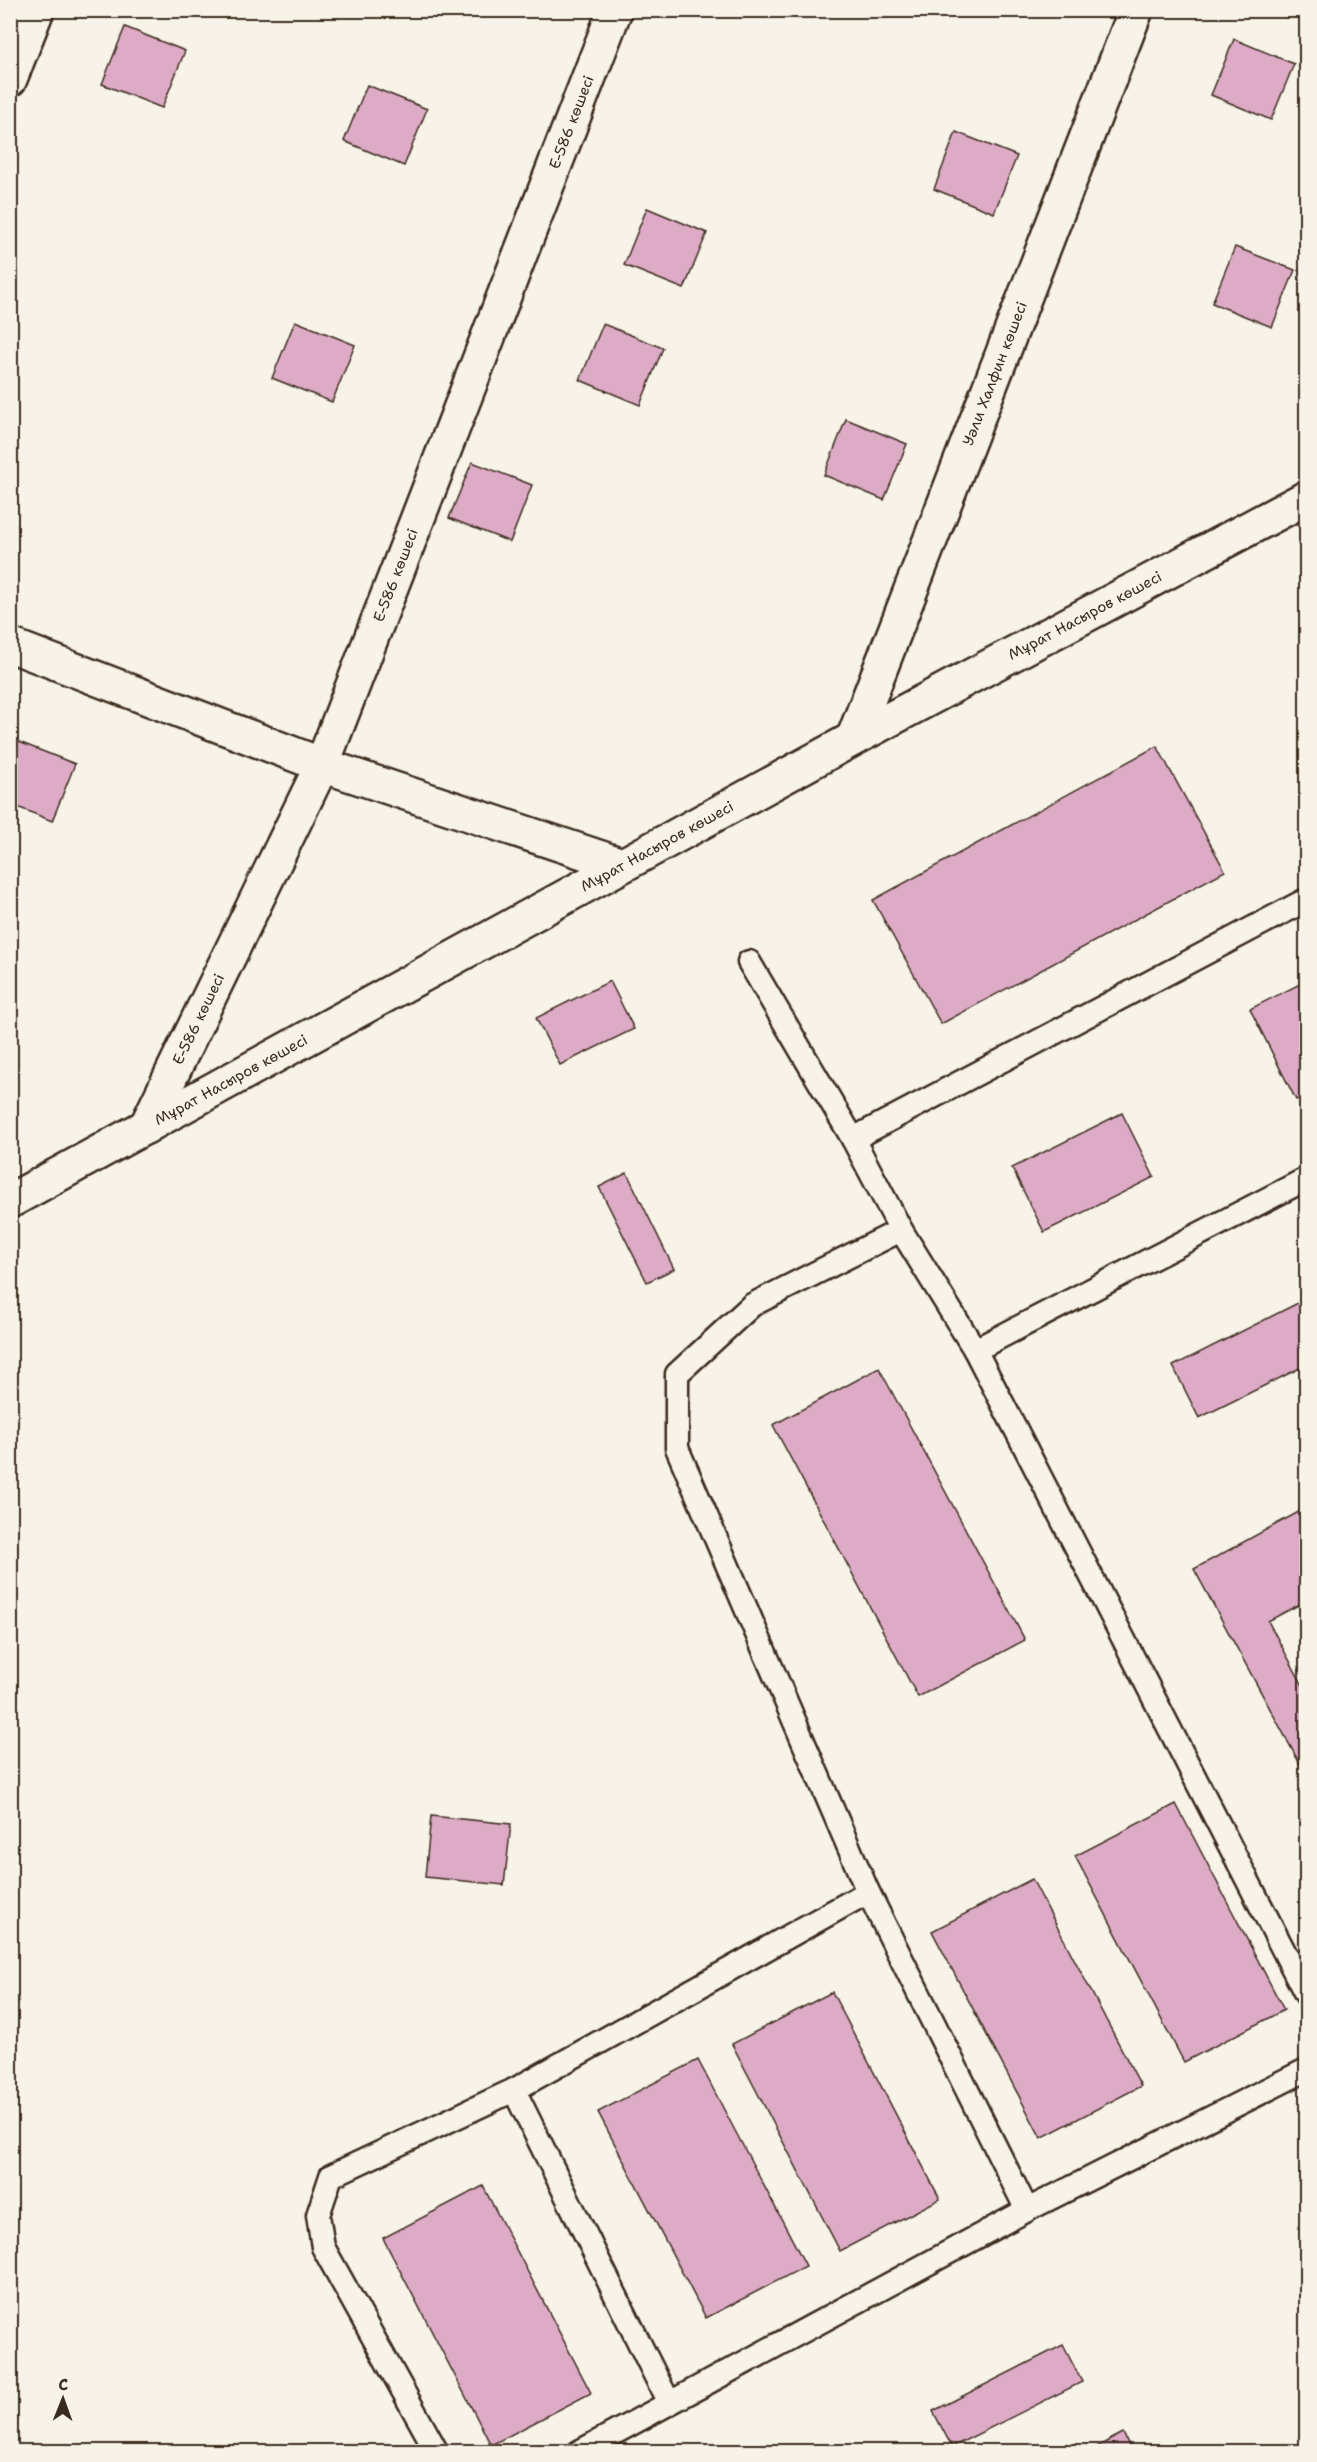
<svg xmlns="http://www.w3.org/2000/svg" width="1317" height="2462" viewBox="0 0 1317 2462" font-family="'Shantell Sans',sans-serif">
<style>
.building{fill:#deabc7;stroke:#3b2a1e;stroke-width:1.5}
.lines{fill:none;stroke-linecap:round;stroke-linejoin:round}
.service-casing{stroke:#3b2a1e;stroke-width:27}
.minor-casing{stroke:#3b2a1e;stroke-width:38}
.service{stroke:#f7f3e8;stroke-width:22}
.minor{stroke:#f7f3e8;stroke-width:33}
.labels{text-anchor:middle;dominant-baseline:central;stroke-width:4.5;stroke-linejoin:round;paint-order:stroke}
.street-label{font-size:15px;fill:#3b2a1e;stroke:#f7f3e8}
</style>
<rect width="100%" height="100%" fill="#f7f3e8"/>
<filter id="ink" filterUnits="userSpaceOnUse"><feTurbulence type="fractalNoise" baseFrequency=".0167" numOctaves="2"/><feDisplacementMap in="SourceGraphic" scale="12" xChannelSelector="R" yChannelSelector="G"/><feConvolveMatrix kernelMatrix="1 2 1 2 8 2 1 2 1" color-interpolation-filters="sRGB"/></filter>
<g filter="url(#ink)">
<g class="building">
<path d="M125 27 185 51 162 108 102 84Z"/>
<path d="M1234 39 1294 64 1271 120 1211 95Z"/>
<path d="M367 85 427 109 404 166 344 141Z"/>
<path d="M956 132 1017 156 994 213 934 189Z"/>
<path d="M647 208 707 233 684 289 624 265Z"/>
<path d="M1235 247 1295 270 1272 327 1212 303Z"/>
<path d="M295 321 355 345 332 402 272 378Z"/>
<path d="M603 324 663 348 640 405 580 380Z"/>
<path d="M846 419 907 444 884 500 824 475Z"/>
<path d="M472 462 532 485 510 542 449 518Z"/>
<path d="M14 740 75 764 52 821 10 804V749Z"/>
<path d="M1157 746 1225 871 941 1024 873 900Z"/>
<path d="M610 981 634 1029 560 1065 536 1018Z"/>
<path d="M1306 981V1095L1296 1100 1250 1009Z"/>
<path d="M1122 1113 1154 1177 1044 1232 1012 1168Z"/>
<path d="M627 1173 674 1269 647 1282 599 1187Z"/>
<path d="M1306 1299V1365L1199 1418 1173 1366Z"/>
<path d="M879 1368 1025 1640 918 1697 773 1425Z"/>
<path d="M1306 1508V1601L1268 1621 1306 1691V1775L1194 1569Z"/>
<path d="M1176 1804 1284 2010 1184 2062 1075 1856Z"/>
<path d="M431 1816 511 1824 504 1885 425 1877Z"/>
<path d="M1032 1879 1141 2086 1041 2138 932 1931Z"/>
<path d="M832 1992 940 2199 840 2251 732 2044Z"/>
<path d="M698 2060 806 2266 706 2318 598 2112Z"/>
<path d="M483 2186 591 2393 491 2445 383 2238Z"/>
<path d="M1063 2345 1082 2382 952 2447 933 2411Z"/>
<path d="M1123 2433 1132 2452H1087Z"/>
</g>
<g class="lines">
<defs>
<g id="service">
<path d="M749 962 853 1139 901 1230 975 1350 1306 1994"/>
<path d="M853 1139 1306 900"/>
<path d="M975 1350 1306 1179"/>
<path d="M868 1892 1027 2210"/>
<path d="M669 2403 514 2090 868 1892 677 1448V1374L752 1305 901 1230"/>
<path d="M437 2452 323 2247 318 2215 331 2176 514 2090"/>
<path d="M579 2452 1027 2210 1306 2070"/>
</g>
<g id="minor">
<path d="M10 79 37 10"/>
<path d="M10 645 322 765 622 865"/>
<path id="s1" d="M853 739 1136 10"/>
<path id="s2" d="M146 1127 322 765 615 10"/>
<path id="s3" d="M10 1201 853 739 1306 498"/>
</g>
</defs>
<use href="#service" class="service-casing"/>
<use href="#minor" class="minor-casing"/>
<use href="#service" class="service"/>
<use href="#minor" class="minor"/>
</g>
</g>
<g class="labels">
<g class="street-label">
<text stroke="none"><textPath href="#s2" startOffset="1092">Е-586 көшесі</textPath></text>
<text stroke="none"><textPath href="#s1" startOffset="392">Уәли Халфин көшесі</textPath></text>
<text stroke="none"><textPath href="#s2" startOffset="606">Е-586 көшесі</textPath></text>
<text stroke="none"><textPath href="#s3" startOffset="1224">Мұрат Насыров көшесі</textPath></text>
<text stroke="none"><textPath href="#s3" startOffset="738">Мұрат Насыров көшесі</textPath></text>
<text stroke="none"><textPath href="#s2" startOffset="120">Е-586 көшесі</textPath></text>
<text stroke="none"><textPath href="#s3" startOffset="252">Мұрат Насыров көшесі</textPath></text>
</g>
</g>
<rect width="1317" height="2462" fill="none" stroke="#f7f3e8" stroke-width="36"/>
<rect x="18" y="18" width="1281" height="2426" fill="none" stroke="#3b2a1e" stroke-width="2" filter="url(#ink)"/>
<g transform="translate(63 2399) rotate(1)" stroke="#f7f3e8" stroke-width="4.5" paint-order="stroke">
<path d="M0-4.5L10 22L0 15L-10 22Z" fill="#3b2a1e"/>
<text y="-9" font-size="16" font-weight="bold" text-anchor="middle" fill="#3b2a1e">С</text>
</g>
</svg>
